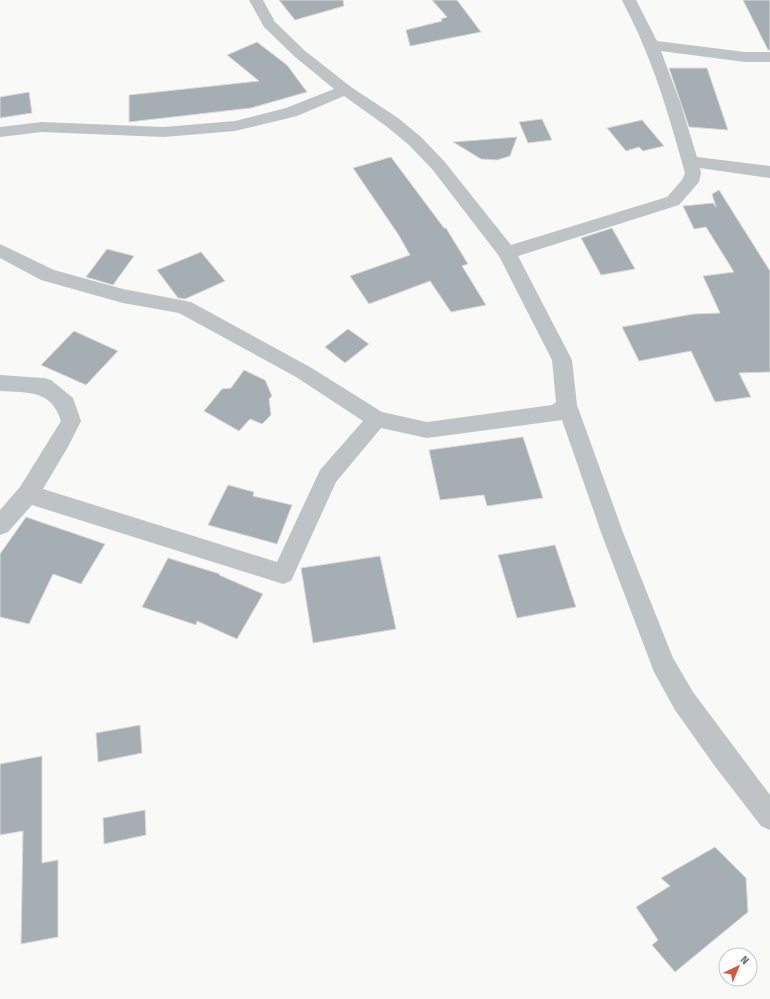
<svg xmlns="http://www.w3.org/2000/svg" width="770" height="999" viewBox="0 0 770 999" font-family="'Fira Sans Condensed',sans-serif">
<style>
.building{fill:#a5aeb3;stroke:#dbdbd9}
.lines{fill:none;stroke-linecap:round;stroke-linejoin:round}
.street{fill:#bec3c6;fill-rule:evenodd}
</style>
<rect width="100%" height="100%" fill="#f9f9f7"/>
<g class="building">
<path d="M279 0H343L344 6 295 20Z"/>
<path d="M432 0H457L481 32 410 46 406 30 442 21 441 19 447 17Z"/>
<path d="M743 0H770V50H768Z"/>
<path d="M257 42 287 65 307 92 251 108 129 122V95L259 81 227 55Z"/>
<path d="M669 68H707L728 130 689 127Z"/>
<path d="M29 92 32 113 0 118V97Z"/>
<path d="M542 119 552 140 528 143 519 122Z"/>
<path d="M642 120 664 146 643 151 639 147 626 151 607 128Z"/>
<path d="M517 137 510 156 497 160 481 159 453 142Z"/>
<path d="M391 157 444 228H446L468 264 462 266 486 305 451 312 430 281 369 304 350 276 410 255 398 234 353 168Z"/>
<path d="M719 190 770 271V372L739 373 751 397 715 402 691 351 639 361 622 327 693 314 720 313 703 276 734 272 706 227 694 229 683 206 713 203 716 207 712 194Z"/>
<path d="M612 228 635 269 601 275 581 238Z"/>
<path d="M107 249 134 256 113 285 86 277Z"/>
<path d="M201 252 225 281 185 299 178 298 157 270Z"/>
<path d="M348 329 369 344 345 363 325 347Z"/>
<path d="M74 331 118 351 86 385 41 365Z"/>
<path d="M244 370 265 380 272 396 269 399 271 415 262 424 250 419 239 431 204 411 222 389 231 388Z"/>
<path d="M523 437 543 498 487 506 484 495 440 500 429 450Z"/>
<path d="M228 485 254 492 253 496 292 505 277 544 208 525Z"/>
<path d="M26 517 105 544 81 584 53 574 29 624 0 617V554Z"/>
<path d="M555 545 576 607 517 618 498 555Z"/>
<path d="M380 556 396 629 313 643 301 568Z"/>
<path d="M168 558 220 574 219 575 263 594 237 639 197 621 196 625 142 607Z"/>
<path d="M140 725 142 753 98 762 96 733Z"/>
<path d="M42 756V863L58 860V937L21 944 23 831 0 835V764Z"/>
<path d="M145 810 146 835 104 844 103 818Z"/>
<path d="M715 847 746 878 748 912 675 972 652 945 658 940 636 907 670 886 661 878Z"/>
</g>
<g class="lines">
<path class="street" d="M249 0H263L275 22 304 50 351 87 398 118 421 137 444 161 511 245 667 197 682 180 685 173C673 131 661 86 643 45 637 29 629 15 622 0H636L657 41 745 52H770V62H745L661 51 681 105 697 157 770 166V178L700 168 701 173 699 182 679 205 518 256 572 360 577 405 624 535 673 658 693 692 770 795V830L761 826 714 765 675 710 654 672 602 535 562 420 427 438 381 428 336 482 291 581 283 584 32 505 8 532 0 535V510L20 487 61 421C51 389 28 393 0 391V375L44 378 51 380 73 398 81 421 69 445 43 489 277 562 320 470 363 421 296 377 179 313 123 303 41 280 0 258V244L54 270 123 289 191 302 310 367 382 412 427 422 552 405 556 402 552 360 499 256 432 169 409 145 386 126 344 96 297 116 235 131 164 137 42 132 0 137V127L42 122 164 127 235 121 286 108 334 89 294 56 264 27Z"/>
</g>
<g transform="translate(738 967) rotate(44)"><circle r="19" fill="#ffffff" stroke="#c2c8cc"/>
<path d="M0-3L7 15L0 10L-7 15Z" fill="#d5583b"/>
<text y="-6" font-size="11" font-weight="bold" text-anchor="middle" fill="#66757f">N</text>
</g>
</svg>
